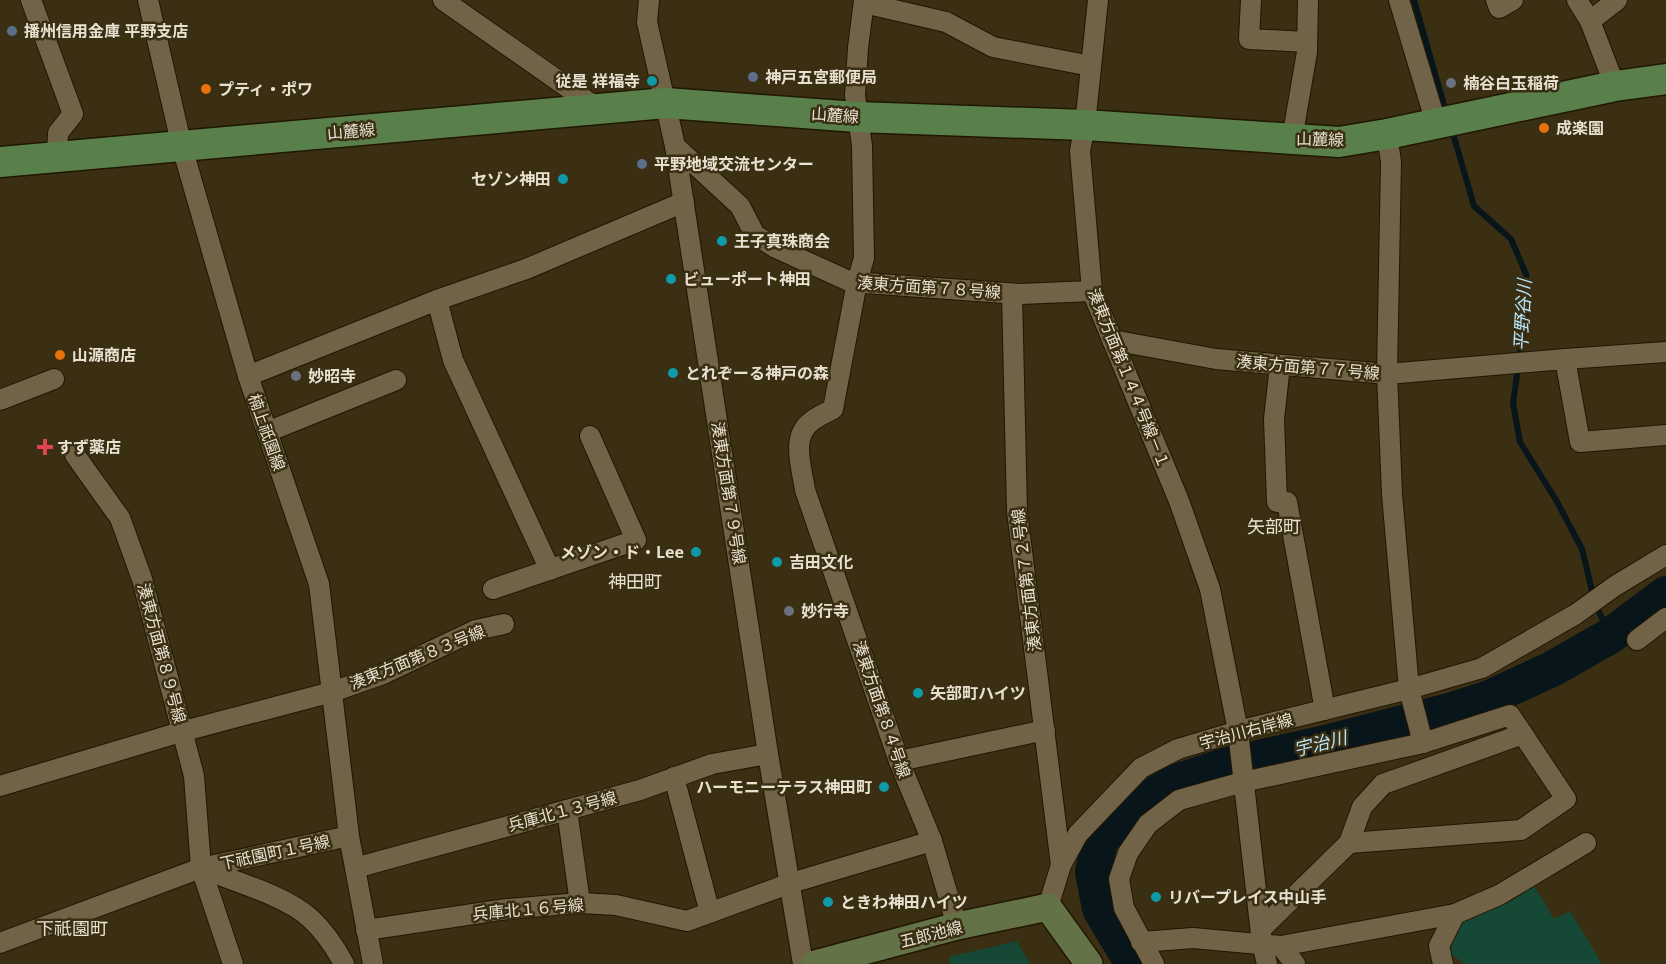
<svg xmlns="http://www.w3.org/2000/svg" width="1666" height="964" viewBox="0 0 1666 964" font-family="'Open Sans','Noto Sans JP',sans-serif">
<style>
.green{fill:#154935}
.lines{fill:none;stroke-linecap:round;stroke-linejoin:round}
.stream{stroke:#08161b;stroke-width:6}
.river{stroke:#08161b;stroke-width:36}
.street-casing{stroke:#211600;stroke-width:22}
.secondary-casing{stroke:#211600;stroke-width:30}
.primary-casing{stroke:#211600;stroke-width:33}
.street{stroke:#706347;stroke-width:20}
.secondary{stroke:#647248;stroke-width:27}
.primary{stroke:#59804a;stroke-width:30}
.service-dot{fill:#5c6f8a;stroke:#3a2e13;stroke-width:2}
.culture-dot{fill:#0f9aa8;stroke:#3a2e13;stroke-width:2}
.worship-dot{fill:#6b7280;stroke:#3a2e13;stroke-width:2}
.food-dot{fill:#e8710a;stroke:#3a2e13;stroke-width:2}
.health-dot{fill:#e0444e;stroke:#3a2e13;stroke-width:2}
.labels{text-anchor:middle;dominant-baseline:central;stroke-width:5;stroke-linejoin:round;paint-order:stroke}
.poi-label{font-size:16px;font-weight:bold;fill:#e8e1d1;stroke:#3a2e13;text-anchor:start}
.street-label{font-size:16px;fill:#e8e1d1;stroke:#3a2e13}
.water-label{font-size:18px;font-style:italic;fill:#b7e5fa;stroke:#3a2e13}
.neighbourhood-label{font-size:18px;fill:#e8e1d1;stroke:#3a2e13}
</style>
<rect width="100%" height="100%" fill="#3a2e13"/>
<g class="green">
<path d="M1532 882 1554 919 1570 911 1602 964H1465L1448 952 1457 924Z"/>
<path d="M1017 941 1030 964H950L949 957Z"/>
</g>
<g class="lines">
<g class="stream">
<path d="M1414 0 1446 112"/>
<path d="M1452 130 1474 206 1511 239 1526 274V312L1513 403 1520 442 1556 500 1582 549 1595 603 1610 636"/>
</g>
<path class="river" d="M1133 964 1100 909 1093 872 1100 841 1127 812 1173 783 1227 765 1330 742 1453 710 1487 699 1552 669 1610 636 1666 594"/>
<defs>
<g id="street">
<path d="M31 0 73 114 58 133 57 157"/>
<path d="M148 0 182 147 248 376 319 584 349 836 373 964"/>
<path d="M443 0 597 108"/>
<path d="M649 0 647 22 675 146 768 754 803 964"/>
<path d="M864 0 858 48 855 95 862 146 864 258 857 282 833 409C826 413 818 416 812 421 790 436 802 468 805 490L899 761 932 841 957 926"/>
<path d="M1098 0 1085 125 1080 151 1092 291 1179 501 1210 589 1238 731 1262 943 1267 964"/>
<path d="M1251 0 1249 39 1307 42"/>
<path d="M1399 0 1436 123"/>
<path d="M1496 0 1499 8 1513 0"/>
<path d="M1577 0 1590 21 1615 86"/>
<path d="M864 3 946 22 993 47 1091 66"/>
<path d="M1590 21 1617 0"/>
<path d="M1387 134 1391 162 1387 374 1392 494 1409 689 1423 743"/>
<path d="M1292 139 1307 52 1308 0"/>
<path d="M675 146 740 206 755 235 776 248 851 282 1020 294 1092 291"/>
<path d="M1012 294 1017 511 1061 865"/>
<path d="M437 300 453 360 550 570"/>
<path d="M1112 340 1216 359 1387 374 1565 359 1580 442 1666 435"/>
<path d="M1565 359 1666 352"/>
<path d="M1280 365 1274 419 1277 502H1287L1325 710"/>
<path d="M248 376 437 300 526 269 684 202"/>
<path d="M0 400 54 379"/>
<path d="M267 432 396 380"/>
<path d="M75 455 120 518 142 579 194 776 201 868 233 964"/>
<path d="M493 589 636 540 590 436"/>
<path d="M1637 640 1666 618"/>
<path d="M899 761 1045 730"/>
<path d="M674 777 710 913"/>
<path d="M0 786 184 731 332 692 383 674 476 630 504 624"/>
<path d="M567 810 580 903"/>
<path d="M201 868C233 881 287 896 311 919 325 932 335 947 344 964"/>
<path d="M355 868 640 790 712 764 768 754"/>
<path d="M1048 907 1061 865 1078 834 1141 768 1178 749 1238 731 1409 689 1482 668 1576 614 1615 586 1666 555"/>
<path d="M1261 929 1349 843 1362 807 1383 784 1523 734"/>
<path d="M366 930 507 909 580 903 616 905 687 921 791 883 932 841"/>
<path d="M1141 942 1193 938 1281 946 1455 914 1499 895 1586 843"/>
<path d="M0 943 201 868 349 836"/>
<path d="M1281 946 1295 964"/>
<path d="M1154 964 1124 908 1119 879 1128 853 1148 824 1179 800 1243 782 1423 743 1510 715 1566 799 1521 830 1349 843"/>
<path d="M1443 964 1439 946 1455 914"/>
</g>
<path id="secondary" d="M815 964 957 926 1048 907 1089 964"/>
<path id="primary" d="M0 162 666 103 857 117 1085 125 1339 142 1387 134 1615 86 1666 79"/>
</defs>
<use href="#street" class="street-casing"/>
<use href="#secondary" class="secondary-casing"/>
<use href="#primary" class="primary-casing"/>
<use href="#street" class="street"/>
<use href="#secondary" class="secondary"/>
<use href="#primary" class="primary"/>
</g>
<g class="service-dot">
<circle cx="12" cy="31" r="6"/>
<circle cx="753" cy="77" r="6"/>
<circle cx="642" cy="164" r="6"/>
</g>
<g class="culture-dot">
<circle cx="652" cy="81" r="6"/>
<circle cx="563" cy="179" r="6"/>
<circle cx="722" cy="241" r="6"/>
<circle cx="671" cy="279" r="6"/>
<circle cx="673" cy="373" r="6"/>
<circle cx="696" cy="552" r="6"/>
<circle cx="777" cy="562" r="6"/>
<circle cx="918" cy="693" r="6"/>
<circle cx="884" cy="787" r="6"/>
<circle cx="1156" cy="897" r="6"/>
<circle cx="828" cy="902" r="6"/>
</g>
<g class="worship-dot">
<circle cx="1451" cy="83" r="6"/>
<circle cx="296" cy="376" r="6"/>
<circle cx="789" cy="611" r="6"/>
</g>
<g class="food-dot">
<circle cx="206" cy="89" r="6"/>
<circle cx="1544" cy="128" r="6"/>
<circle cx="60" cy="355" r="6"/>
</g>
<path class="health-dot" d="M42 438h6v6h6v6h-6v6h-6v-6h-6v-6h6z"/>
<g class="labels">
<g class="poi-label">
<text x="24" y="31">播州信用金庫 平野支店</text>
<text x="765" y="77">神戸五宮郵便局</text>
<text x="640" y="81" text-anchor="end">従是 祥福寺</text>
<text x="1463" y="83">楠谷白玉稲荷</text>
<text x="218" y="89">プティ・ポワ</text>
<text x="1556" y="128">成楽園</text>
<text x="654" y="164">平野地域交流センター</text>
<text x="551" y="179" text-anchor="end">セゾン神田</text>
<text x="734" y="241">王子真珠商会</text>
<text x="683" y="279">ビューポート神田</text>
<text x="72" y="355">山源商店</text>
<text x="685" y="373">とれぞーる神戸の森</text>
<text x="308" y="376">妙昭寺</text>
<text x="57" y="447">すず薬店</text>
<text x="684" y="552" text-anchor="end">メゾン・ド・Lee</text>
<text x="789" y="562">吉田文化</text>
<text x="801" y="611">妙行寺</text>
<text x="930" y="693">矢部町ハイツ</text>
<text x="872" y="787" text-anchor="end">ハーモニーテラス神田町</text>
<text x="1168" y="897">リバープレイス中山手</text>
<text x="840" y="902">ときわ神田ハイツ</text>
</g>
<g class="street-label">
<text transform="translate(835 115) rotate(4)">山麓線</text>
<text transform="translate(351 131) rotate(-5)">山麓線</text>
<text transform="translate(1320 139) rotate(1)">山麓線</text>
<text transform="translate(929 287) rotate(4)">湊東方面第７８号線</text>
<text transform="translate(1308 367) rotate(5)">湊東方面第７７号線</text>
<text transform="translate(1129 378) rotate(68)">湊東方面第１４４号線－１</text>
<text transform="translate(267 432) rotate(71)">楠上祇園線</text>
<text transform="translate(729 493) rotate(81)">湊東方面第７９号線</text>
<text transform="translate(1026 580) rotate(-97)">湊東方面第７２号線</text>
<text transform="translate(162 653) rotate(75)">湊東方面第８９号線</text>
<text transform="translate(417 657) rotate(-22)">湊東方面第８３号線</text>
<text transform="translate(882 709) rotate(71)">湊東方面第８４号線</text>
<text transform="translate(1246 731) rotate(-15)">宇治川右岸線</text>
<text transform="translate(562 811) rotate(-15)">兵庫北１３号線</text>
<text transform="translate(275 852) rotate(-12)">下祇園町１号線</text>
<text transform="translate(528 909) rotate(-5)">兵庫北１６号線</text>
<text transform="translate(931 934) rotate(-14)">五郎池線</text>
</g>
<g class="water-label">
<text transform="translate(1522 315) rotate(-87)">平野谷川</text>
<text transform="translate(1320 743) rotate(-14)">宇治川</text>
</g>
<g class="neighbourhood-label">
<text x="1274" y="526">矢部町</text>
<text x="635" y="581">神田町</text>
<text x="72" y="928">下祇園町</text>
</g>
</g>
</svg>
